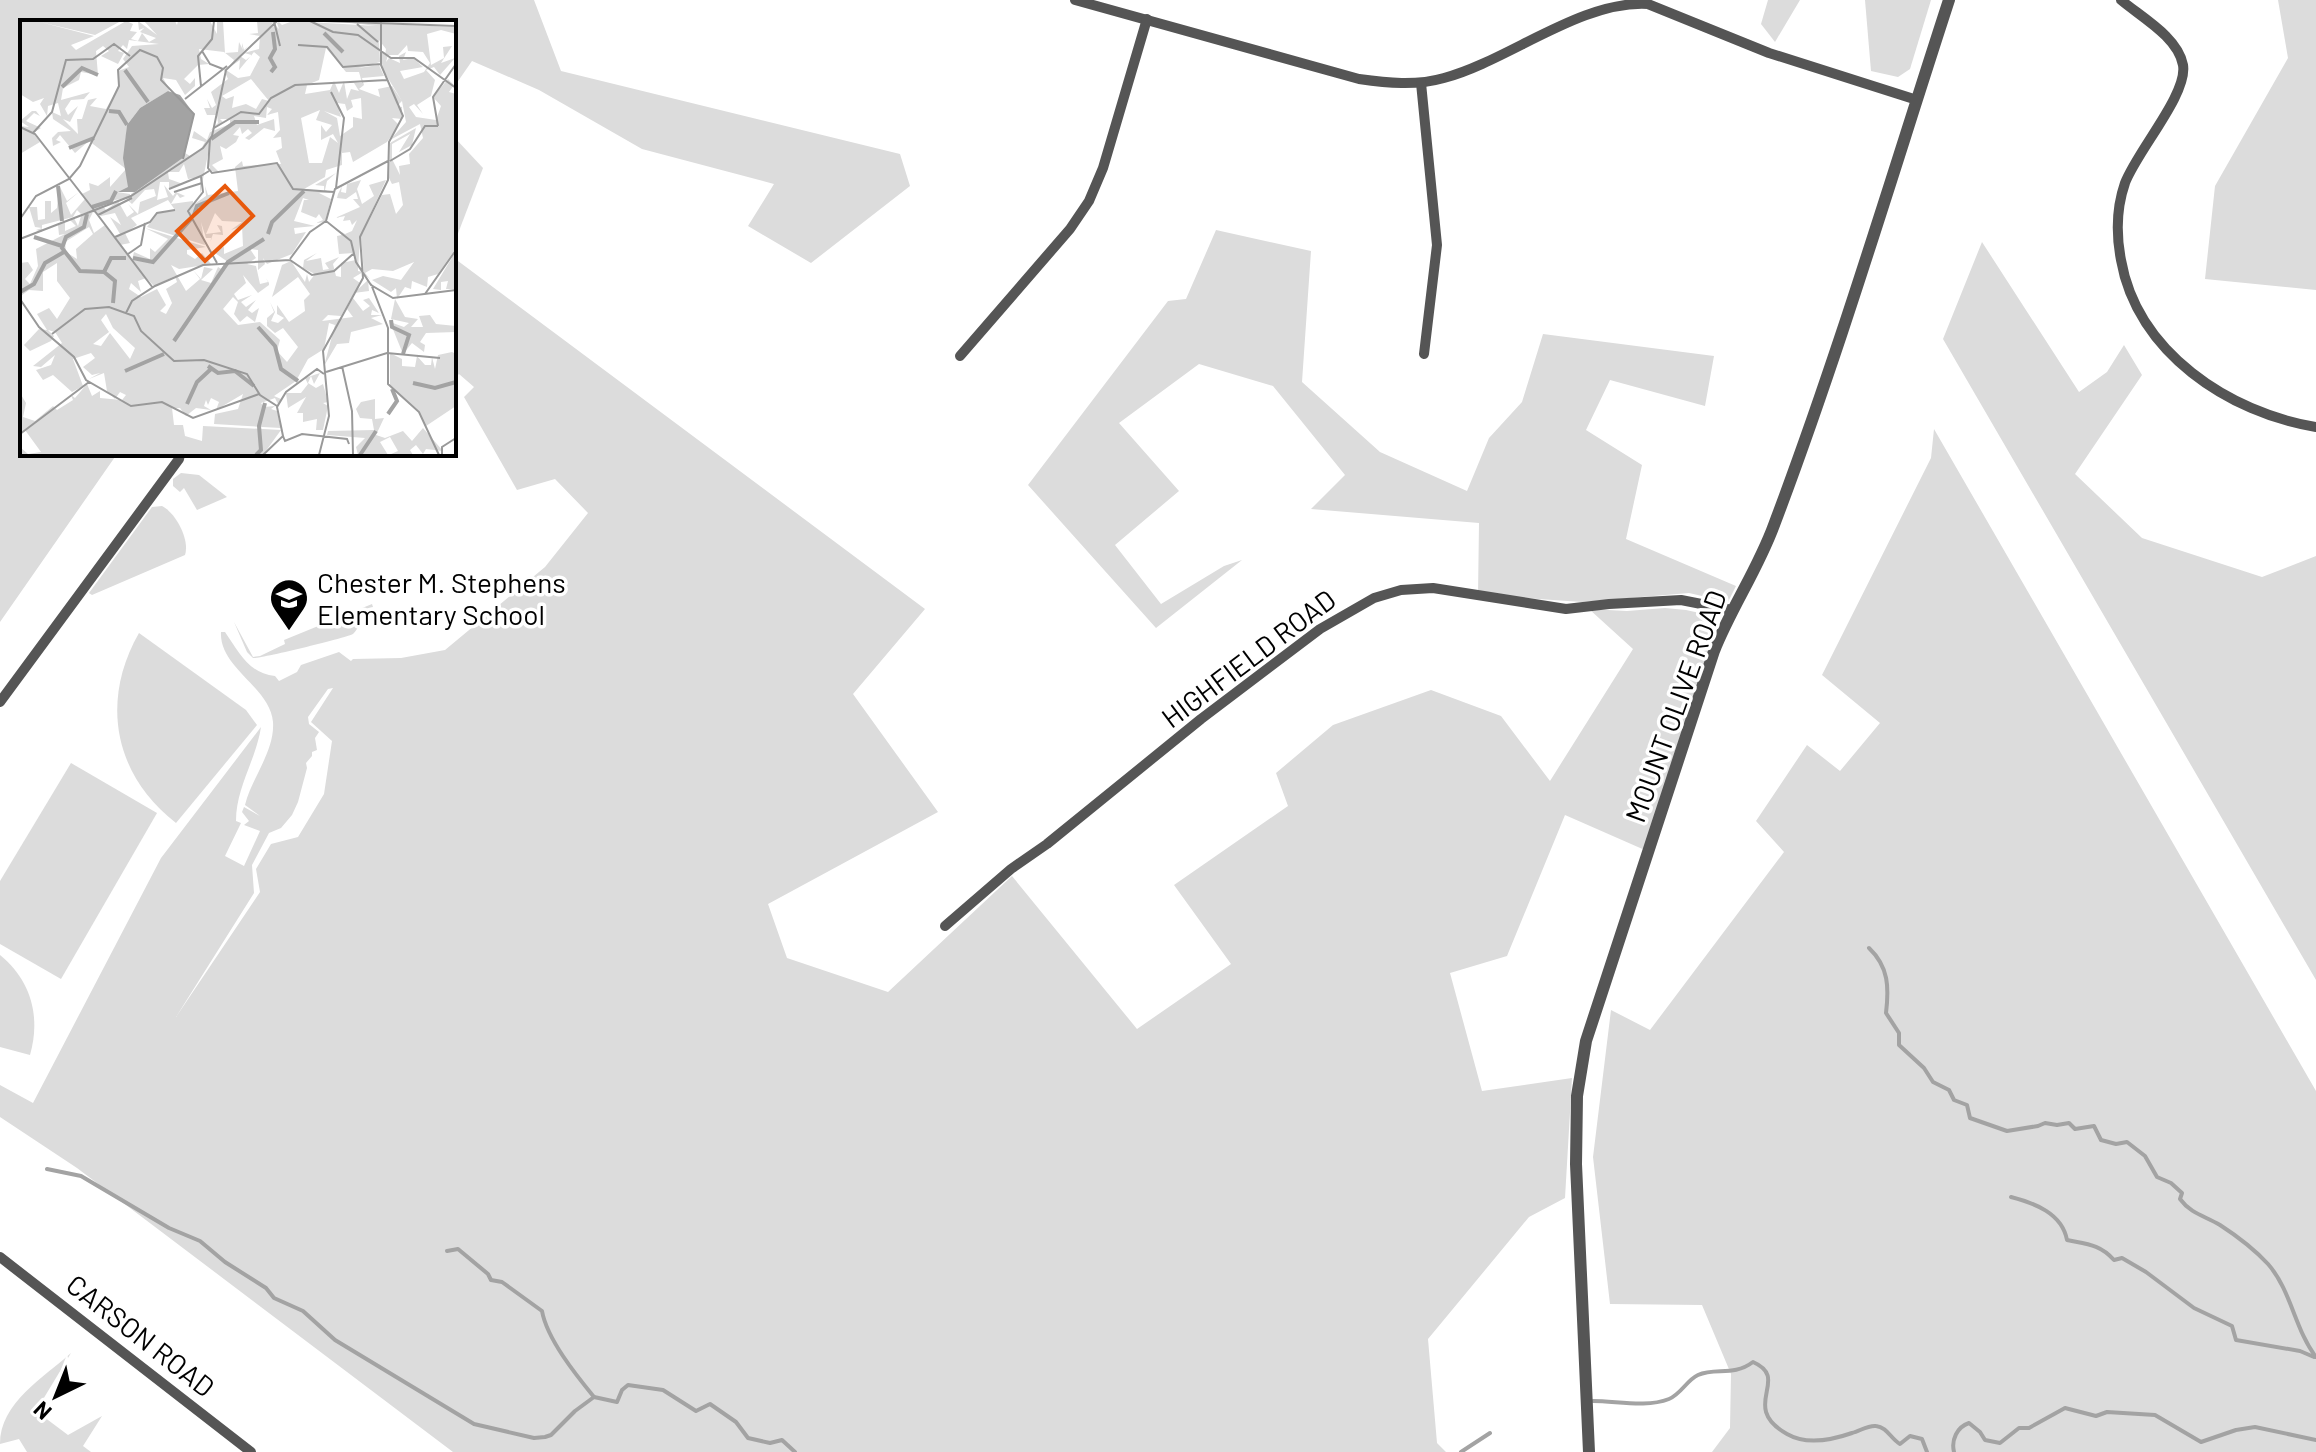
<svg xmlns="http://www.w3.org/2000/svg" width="2316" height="1452" viewBox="0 0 2316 1452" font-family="Barlow,sans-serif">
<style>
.green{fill:#dcdcdc;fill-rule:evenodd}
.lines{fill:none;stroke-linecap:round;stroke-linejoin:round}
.stream{stroke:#a3a3a3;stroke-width:4}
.minor{stroke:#555;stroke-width:10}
.tertiary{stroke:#555;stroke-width:12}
.labels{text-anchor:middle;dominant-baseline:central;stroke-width:7;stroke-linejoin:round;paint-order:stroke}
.poi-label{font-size:28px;fill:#000;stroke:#fff;text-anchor:start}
.street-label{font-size:28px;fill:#000;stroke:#fff}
.inset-river{fill:none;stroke:#a3a3a3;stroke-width:4}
.inset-road{fill:none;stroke:#999;stroke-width:2}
.view{fill:#e8590c;fill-opacity:0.15;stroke:#e8590c;stroke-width:4}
.inset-edge{fill:none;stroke:#000;stroke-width:4}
</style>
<rect width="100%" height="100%" fill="#fff"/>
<g class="green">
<path d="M0 0H534L561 71 900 154 910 186 811 263 748 226 774 184 642 149 539 90 472 61 454 87V22H22V454H117L0 622Z"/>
<path d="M1768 0H1800L1775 42 1761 24Z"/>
<path d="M1865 0H1931L1910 69 1898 77 1871 71Z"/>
<path d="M2278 0H2316V290L2205 279 2215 186 2288 58Z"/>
<path d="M454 137 483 168 454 244Z"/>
<path d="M1216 230 1311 251 1302 382 1380 452 1467 491 1489 438 1522 402 1543 334 1714 356 1705 406 1610 380 1586 430 1642 465 1626 539 1736 586 1728 602 1689 593 1582 602 1478 595 1479 523 1311 509 1345 475 1273 386 1199 364 1119 423 1179 491 1115 545 1161 604 1224 566 1242 560 1156 628 1028 485 1168 301 1186 299Z"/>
<path d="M1982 242 2079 392 2107 372 2124 345 2142 375 2075 474 2142 538 2262 577 2316 556V980L1943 339Z"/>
<path d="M454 258 925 609 853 694 938 812 768 904 787 958 888 992 1012 876 1137 1029 1231 964 1174 885 1288 806 1276 773 1333 725 1431 690 1501 716 1550 781 1633 649 1589 609 1627 611 1665 608 1686 610 1718 617 1647 851 1565 815 1507 956 1450 973 1482 1091 1572 1078 1565 1198 1529 1217 1428 1339 1437 1443 1446 1452H453L77 1168 0 1117V1085L33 1103 161 858 261 727C256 760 236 787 236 821L241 823 225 856 244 866 260 831 244 825 249 821 242 812 244 807 260 816 245 805C252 777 275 751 273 722 270 687 219 668 221 632H225C239 652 248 673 275 676L279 681 297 672 301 665 339 652 351 661 353 659 401 658 445 650 545 567 588 513 555 479 517 490 464 397 474 387 459 374 454 379ZM333 688 311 722 332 741 324 794 298 837 271 844 256 869 260 892 176 1017 254 893 252 865 269 833 281 828 292 815 298 802 307 768 306 763 312 756V752L317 750 315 738 319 732 309 724 308 717 328 689Z"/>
<path d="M1934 429 2316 1091V1452H1712L1730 1428 1731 1374 1702 1305 1610 1304 1593 1157 1611 1010 1650 1030 1784 852 1756 821 1807 745 1840 771 1880 723 1822 675 1931 458Z"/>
<path d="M181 473 199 475 227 497 197 510 184 488 180 492 173 486V479Z"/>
<path d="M162 506C176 513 190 540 185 555L92 595 89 593 152 507Z"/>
<path d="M372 604 373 607 364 610C361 618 359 629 353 634 349 637 260 659 253 658L247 652 234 622 253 657 260 656 285 644 284 640Z"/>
<path d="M139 633 246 710 257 725 176 823C114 775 100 701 139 633Z"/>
<path d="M71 763 157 813 61 979 0 944V881Z"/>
<path d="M0 955C31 980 41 1017 30 1055L0 1047Z"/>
<path d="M71 1353 36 1411 68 1435 102 1416 83 1446 91 1452H27L19 1439 0 1444C0 1403 43 1378 71 1353Z"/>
</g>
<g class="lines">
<g class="stream">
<path d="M1869 948C1889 967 1889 988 1886 1013L1899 1033V1045L1924 1068 1933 1082 1949 1090 1954 1100 1967 1105 1970 1118 2007 1131 2038 1126 2045 1123 2057 1125 2069 1123 2075 1129 2094 1126 2101 1140 2116 1144 2127 1142 2145 1156 2157 1177 2171 1183 2182 1193 2180 1199C2191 1214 2205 1216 2220 1225 2237 1236 2254 1249 2268 1264 2291 1290 2295 1330 2316 1357"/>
<path d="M47 1169 81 1176 169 1228 200 1241 225 1262 266 1288 274 1298 303 1311 335 1340 474 1424 534 1438 545 1437 551 1435 575 1411 594 1397 617 1402 622 1390 628 1385 663 1390 696 1411 710 1404 736 1422 748 1438 770 1443 782 1440 795 1452"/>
<path d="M2011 1197C2034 1203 2062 1213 2067 1240 2086 1244 2100 1244 2114 1260L2122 1258 2146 1272 2194 1308 2232 1326 2236 1340 2300 1351 2314 1357"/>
<path d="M447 1251 458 1249 488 1274 491 1280 502 1282 542 1311C547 1339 576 1375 594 1397"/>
<path d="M1593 1401C1617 1401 1646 1408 1669 1399 1681 1394 1687 1380 1698 1375 1716 1367 1733 1377 1753 1362 1792 1379 1738 1406 1787 1434 1806 1445 1832 1440 1852 1433 1860 1431 1868 1425 1876 1426 1887 1427 1891 1439 1900 1444L1910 1436 1922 1439 1927 1452"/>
<path d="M1461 1452 1490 1433"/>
<path d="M1954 1452C1951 1440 1957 1427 1969 1423L1980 1432 1985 1440 2000 1443 2019 1428H2029L2065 1408 2096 1416 2107 1412 2155 1415 2201 1442 2236 1430 2255 1427 2316 1440"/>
</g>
<g class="minor">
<path d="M1075 0 1359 79C1387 83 1416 86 1444 78 1508 61 1581 0 1648 4L1769 53 1917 100"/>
<path d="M2121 0C2141 17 2178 37 2183 65 2188 94 2137 151 2125 183 2116 209 2116 234 2121 260 2137 352 2229 413 2316 427"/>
<path d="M1421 83 1437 245 1424 354"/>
<path d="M960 356 1070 229 1089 201 1103 168 1147 19"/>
<path d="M0 702 179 459 180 454"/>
<path d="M945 926 1011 869 1047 844 1201 719 1320 629 1374 598 1401 590 1433 588 1566 609 1609 604 1681 600 1732 610"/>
<path d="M0 1257 251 1452"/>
</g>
<path class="tertiary" d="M1589 1452 1576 1164 1577 1096 1586 1041 1714 651C1731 608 1758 569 1774 525 1839 353 1892 175 1949 0"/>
</g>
<defs>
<symbol id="school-pin" viewBox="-11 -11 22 30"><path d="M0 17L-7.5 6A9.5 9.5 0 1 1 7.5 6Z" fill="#000" stroke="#fff"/><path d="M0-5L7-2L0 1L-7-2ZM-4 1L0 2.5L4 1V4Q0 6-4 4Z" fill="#fff"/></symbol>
</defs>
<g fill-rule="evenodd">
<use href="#school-pin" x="267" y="576" width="44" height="60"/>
</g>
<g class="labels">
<g class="poi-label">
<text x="317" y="582">Chester M. Stephens<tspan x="317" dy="32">Elementary School</tspan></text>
</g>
<g class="street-label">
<text transform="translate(1248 658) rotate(-37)">HIGHFIELD ROAD</text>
<text transform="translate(1675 706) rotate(-70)">MOUNT OLIVE ROAD</text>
<text transform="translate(141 1335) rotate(38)">CARSON ROAD</text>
</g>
</g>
<g transform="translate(20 20)">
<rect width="436" height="436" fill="#fff"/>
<path d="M0 1H101L75 15 20 2 74 16 51 25 56 30 106 1 113 4 110 11 117 12 111 19 118 21 122 13 129 22 136 18 120 12 124 8 119 10 118 1 137 15 124 1H155L157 5 158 1H190L197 14V1H203L205 33 218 32 219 22 223 30 222 26V23L224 30 228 26 220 36 226 40 232 35 224 33 239 29 240 16 229 14 238 13 237 1H254L247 11 255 5 259 9 257 3 259 2 262 5 273 1 356 6 317 1 436 3 361 4 436 7V14L421 10 407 14 411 45 424 38 423 27 432 26 421 43 435 38 420 55 414 47 406 50 415 60 411 76 397 85 403 94 394 84 389 87 396 97 416 100 421 86 413 77 428 59 434 65 429 72 436 74V228L418 254 408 257 407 267 392 261 391 269 385 267 377 279 376 268 371 272 352 260 363 256 381 260 394 242 373 251 352 249 345 253 350 259 344 254 341 217 362 175 370 174 376 194 383 185 379 162 372 164 369 158 370 123 396 108 392 125 379 132 390 114 372 124V139L380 155 379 146 390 144 389 134 403 118 400 104 370 120 386 102 382 81 377 86 382 87V99L372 98 379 105 367 122 333 142 330 132 322 133V145L306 150 305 157 284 169 304 171V166L295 165 316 153 307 161 305 170 312 173H299L311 179 305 202 296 203 303 200 299 194 296 198 281 192 284 180H289L283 178 274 201 295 206 274 208 275 214 286 212 272 234 247 244 243 238 245 244 238 250V230L230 229 236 238 227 244 236 246 240 264 248 262 246 258 249 263V265L238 273 223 255 226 263 214 274 218 280 232 275 221 282 226 287 236 280 228 290 232 293 239 288 235 302 227 296 220 302 214 294 218 282 213 277 203 289 218 305 240 302 260 320 257 331 267 342 278 327 263 308 255 313 247 306V298L254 292 250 282 255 292 251 301 258 303 264 298 257 294V285L269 302 285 291 284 280 290 274 278 257 252 277 262 245 271 241 285 262 287 254 289 262 295 254 283 248 284 240 297 233 286 241 301 238 303 250 309 249 305 243 319 237 313 244 316 256 321 257V243L336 240 334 233 319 234 317 216 322 215 309 204 325 214 332 211 337 200 332 205 330 200 323 201 325 196 315 198 340 187 333 179H338L336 172 326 179 317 178 318 174 322 166 321 172 326 173 327 164 341 160 337 169 342 184 354 176 349 165 366 160 340 217 338 251 343 252 333 258 340 263 335 272 348 260 349 271 334 273 321 296 308 295 302 301 333 297 327 289 333 278 343 291 350 286 343 280 349 278 359 293 352 290 351 295H362L351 298 363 304 331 312 329 323 317 324 304 346 315 305 309 303 304 329 288 339 276 361 254 376 261 379 258 384 255 378 241 383 244 387 255 386 251 389 257 391 261 408 194 404 195 394 218 389 223 374 196 390 199 382 191 378 188 385 186 380 184 386 191 390 176 388 166 396 160 388H152L154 405H163L165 416 182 421 183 406 261 410 243 435H0V427L8 434 21 432 5 410 0 414V373L6 383 3 397 15 401 33 386 37 390 53 380 51 375 55 378 67 364 72 376 80 371V378L102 380 106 375 100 372 95 379 87 371 84 353 69 359 80 353 72 355 63 347 75 338 71 333 53 339 63 366 52 372 33 355 23 360 16 350 31 345 35 335 21 347 13 346 42 323 35 312 28 310 34 316 31 321 10 331 4 325 19 309 27 310 17 294 29 288 37 299 50 278 37 261V243L23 252V271L9 270 2 275 0 243 8 242 13 250 5 259 10 264 18 246 16 229 45 214 39 215 38 205 45 202V211L56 206 50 200 54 198 58 206 61 196 75 190 61 194 57 190 53 197 22 205V212L16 210 22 208 15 207 9 187H17L18 200 25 199V181H31V193L37 188 39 165 47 181 59 172 46 183 51 195 65 179 62 174 70 170 69 163 78 166 90 157V167L106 149 69 121 55 133 40 115 36 120 41 122 33 126 32 118 38 112 51 111 33 99 32 92 41 96 38 83 28 86 27 96 20 84 24 78 13 82 0 74ZM109 20 139 24 112 26 103 39 109 47 98 51 99 66 86 89 70 86 77 78 68 80 62 99H57L58 114 43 99 50 102 58 86 48 95 45 89 51 80 64 79 70 72 41 80 43 68 59 60 61 52 78 55 76 31 83 26 89 31 81 36 98 44 104 33 98 31 103 25 107 29ZM359 20 366 29 365 35 360 31 363 50 382 81 372 66 358 69 360 77 339 69 344 65 342 58 364 56 359 45 338 48 360 42ZM387 25 388 31 403 32 410 43 404 52 384 59 380 51 403 47 393 38 383 40 386 32 379 36 380 43 369 38 366 42 368 35H378ZM306 28 326 52H339L342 63H334L339 71 331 69 327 79 324 61 319 73 314 61 310 70 285 74 287 65 299 60ZM179 29 204 32 214 40 210 47 220 40 219 50 234 32 240 37 230 56 218 58 203 48 208 59 191 72 196 85 192 88 187 79 190 88H184L187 95H197L198 103 190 111 203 102 200 99H210V104L190 112 187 120 174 111 172 118 185 122 181 129 170 136 165 133 111 174V183L110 174 97 172H110V169L104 138 107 105 120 88 150 70 143 58 156 60 165 75 175 66V58L170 64 164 59 178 45 189 44 181 39ZM231 59 249 81 242 79 236 89 226 84 212 88 214 76 206 79 202 76ZM341 78 342 99 333 97V107L320 116 317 98 304 91 321 97 317 83 325 84 327 91 333 87 331 80ZM247 87 252 89 247 95 258 92 260 110 253 118 261 117 262 128 256 131 261 144 223 146 222 141 215 147 218 171 188 175 185 166 186 176 173 185V181L151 184 157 174 160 178 165 176 156 172 153 176 144 165 148 177 137 180 140 162H149V168L163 164 149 159 148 152H159L164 144 168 159 180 157V174L188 134 190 151 199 152 192 145 203 139 200 126 206 129 216 122 219 116 213 115 220 107 222 114 228 109 232 113 225 118 229 120 244 108 255 111 254 99 237 105 234 96 246 98ZM300 90 296 100 312 105 306 112 301 105V120L313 114 318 123 310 117 302 143H289L281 98ZM125 170 134 169 136 176 120 182 118 194 108 184 114 192 107 197 98 181 86 190 81 183 105 178 112 184ZM148 180 155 190 136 194 127 207 185 225 181 202 186 218H192L190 222 193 214 203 215 202 206 197 205 201 212 186 214 195 193 202 201 222 202 211 210 222 206 223 226 204 234V227L192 231 208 242 203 250 198 247 191 263 181 260 193 249 184 247 181 259 173 250 180 259 166 271 151 245 159 249 191 244 182 233 175 239 167 234V230L186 227 125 208 148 219 135 232 130 228V239L114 232 112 240 100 225 110 223 105 213 117 205 111 198ZM73 192 81 196 95 193 101 205 90 197 100 214 95 217 85 205 74 213 69 200ZM69 207 73 214 56 229 57 239 46 232 45 222ZM155 256 157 262 146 269 152 283 146 294 140 291 146 285 137 269 121 277 109 269 111 263 121 272 118 261 126 258 134 266ZM86 294 93 308 115 328 110 339 90 313 81 326 73 324 89 312 81 300ZM12 91H16L20 96 14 93 6 101 21 108 13 113 20 122 0 134V106L9 107 0 101ZM436 231V269H426L428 261 421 262V270L413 269ZM375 279 385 297 398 299 391 307H403L399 296 410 295 416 304 436 306V312L406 313 400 322 405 325 404 332 392 323 383 334 370 302 384 307 389 303 371 299ZM432 332 436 334V386L406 406 397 390 370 366V333L382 339V346L395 347 397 336 405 345H411L412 337 415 349 418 335ZM300 353 294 364 291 356 288 363 296 368 303 364 308 382 303 383 308 386 303 410H296L297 399 283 402V393H277L286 377 268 388 266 373H281L288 364 285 358ZM355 379V399L364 398 356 415 365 418 383 411 392 421 403 408 423 431 406 429 403 434 396 425 390 430 393 435H369L378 431 370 417 360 422 368 435H338L336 427 345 418 307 415 308 411 354 410 352 399 340 398 336 389 341 382Z" fill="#dcdcdc" fill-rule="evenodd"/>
<path d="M148 71 160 75 174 94 164 137 115 172H98L108 167 103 138 107 105 120 88Z" fill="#a3a3a3"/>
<path class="inset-river" d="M304 13 323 32M105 50 128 82M251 52 255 47 250 38 255 29 253 12M42 67 62 48 78 55M89 91 99 92 107 105M191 119 215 102H239M49 128 74 118M38 166 42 201M72 187 91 181 96 171M67 194 64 207 46 217 42 228 60 251 84 252 95 261 93 283M174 195 177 186 209 173M248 214 252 202 284 171M14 217 42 226M113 238 133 242 172 198M84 252 91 238H106M0 272 14 264 25 243 44 232M371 300 372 307 389 315 383 334M238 307 255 326 261 349 278 361M154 321 208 242 244 219M188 346 198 353 215 351 234 366M105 351 144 334M393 363 415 368 436 362M167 384 177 362 191 349M368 394 377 381 372 369M236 435 241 430 239 406 245 383M340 435 356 411"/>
<path class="inset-road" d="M254 1 260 26M290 1 313 12 338 15 371 38H394L436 68M303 1 436 6M337 4 358 22M278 25 307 27 323 47 361 44M182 31 190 44 203 49M181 66 178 36 192 19 194 1M311 72 324 98 316 168M165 79 207 46M418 106 413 77 436 44M0 107 15 114 74 190M194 108 221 92 239 94 251 78 275 65 367 60M13 113 32 92 46 40 73 39 94 24 110 36M190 119 188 148 192 153 257 143 273 169 314 172M368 141 315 169 306 201 331 221 336 242 351 265 373 278 436 270M370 141 390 129 405 106H418M189 151 181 156 183 172 168 191 197 243M149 169 181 156M154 172 182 163M74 190 133 268M78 195 112 178M0 199 16 176 49 159 60 146 99 66 98 50 120 30 137 37 143 48 141 60 174 94 163 139M95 217 130 202 137 193 155 190M0 219 111 176 183 128 192 116 206 50 257 1M108 234 121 225 125 203M270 239 290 212 306 201M351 264 368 308V364L399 392 419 435M405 274 436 230M0 279 19 307 54 337 66 360 111 386 142 382 173 398 239 374M106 293 112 281 135 266 183 245 270 240 292 255 314 251 333 234M32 314 65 289 89 287 114 296 121 311 154 341 184 340 227 354 240 375 257 386M322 346 332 391 333 435M306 352 367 333 420 338M0 414 69 362M263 416 265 421 282 414 327 419 329 424M243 435 263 416 257 387 266 372 297 349 304 354M299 435 309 396 303 331 343 258 340 217 368 160 369 122 383 96 361 45V1M422 435V427L436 418"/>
<path class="view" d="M205 166 233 196 185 241 157 211Z"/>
<rect width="436" height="436" class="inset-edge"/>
</g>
<g transform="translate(56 1396) rotate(223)" stroke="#ffffff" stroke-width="6" paint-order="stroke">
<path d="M0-6L14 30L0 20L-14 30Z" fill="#000000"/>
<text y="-12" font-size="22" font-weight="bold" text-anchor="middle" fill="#000000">N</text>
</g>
</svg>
